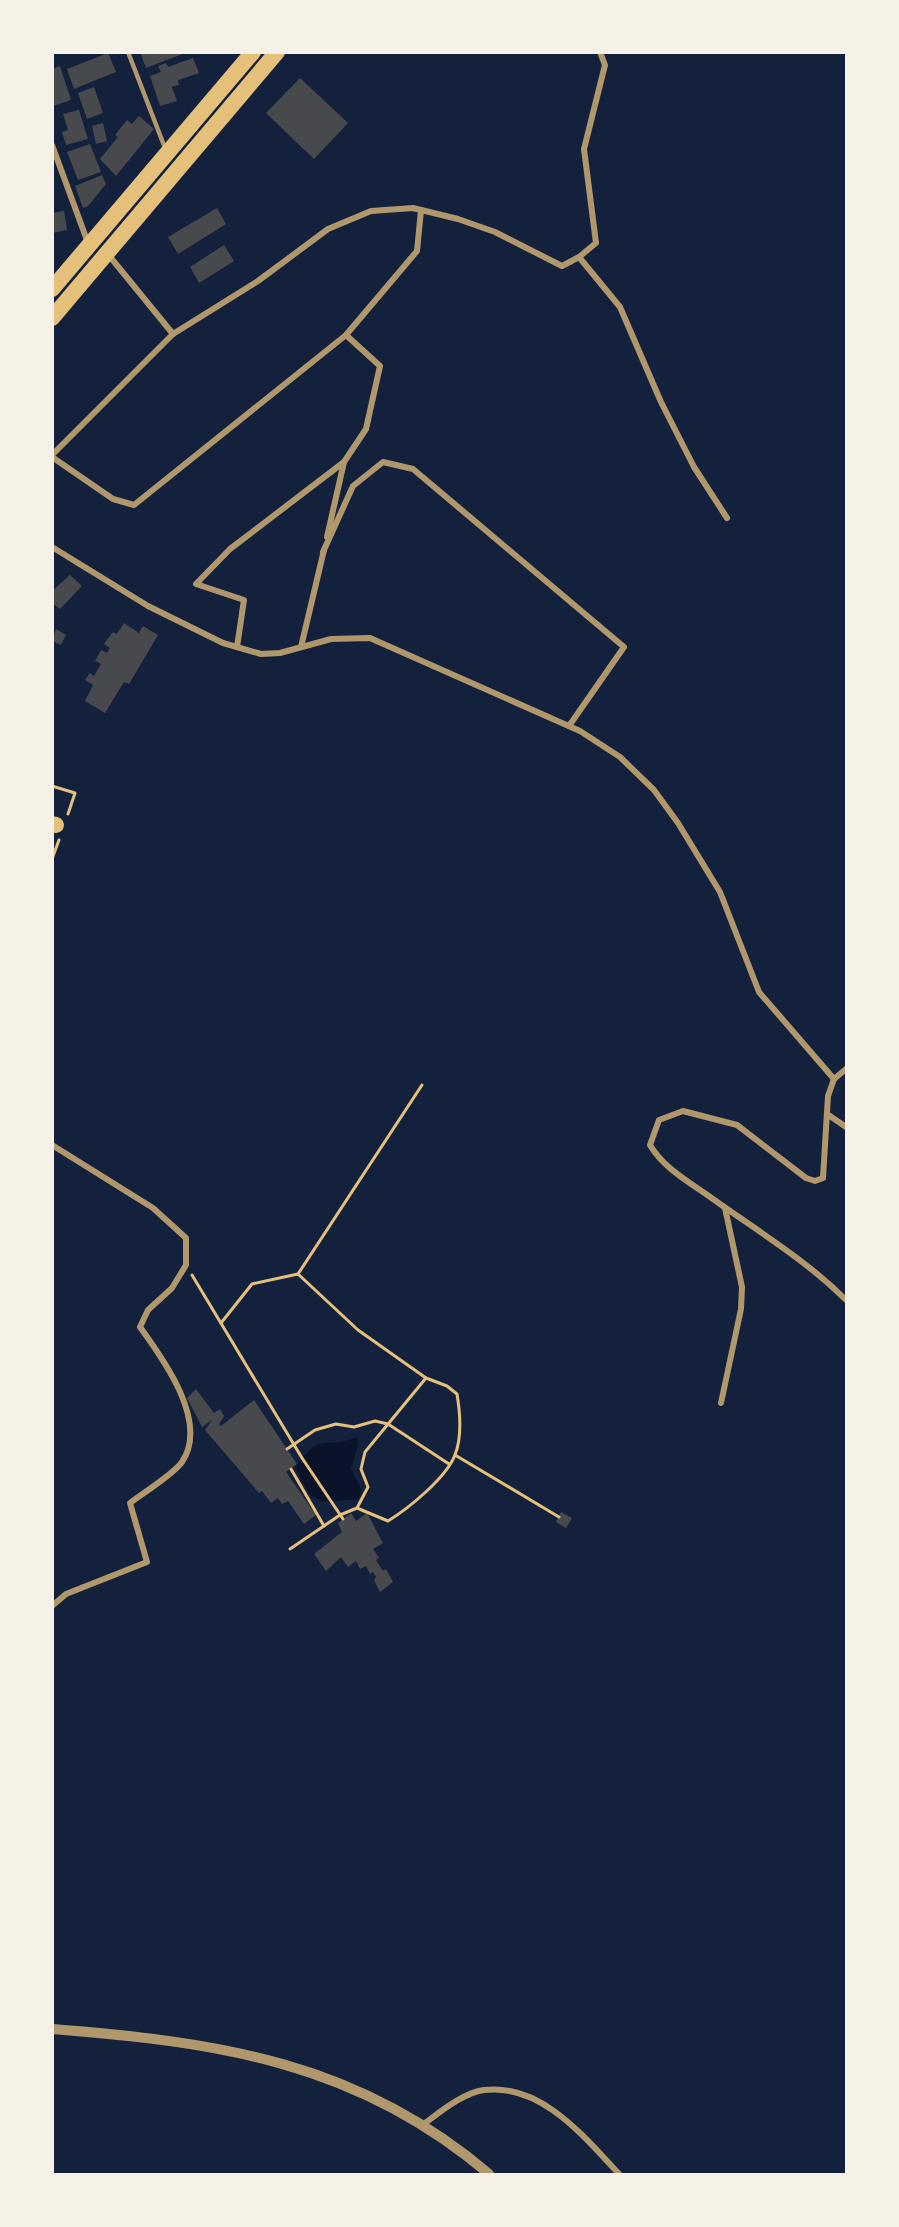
<svg xmlns="http://www.w3.org/2000/svg" width="899" height="2227" viewBox="0 0 899 2227" font-family="'Sofia Sans Condensed',sans-serif">
<style>
.water{fill:#0b132b}
.building{fill:#48494c}
.lines{fill:none;stroke-linecap:round;stroke-linejoin:round}
.path{stroke:#e5c07b;stroke-width:3}
.service{stroke:#b1986c;stroke-width:4.5}
.minor{stroke:#b1986c;stroke-width:6}
.tertiary{stroke:#b1986c;stroke-width:10}
.trunk{stroke:#e5c07b;stroke-width:16}
</style>
<rect width="100%" height="100%" fill="#14213d"/>
<path class="water" d="M357 1437 359 1442 351 1469 362 1491 358 1499 322 1502 309 1494 295 1467C324 1429 322 1451 357 1437Z"/>
<g class="building">
<path d="M140 52H185V53L146 68Z"/>
<path d="M108 53 116 72 74 89 67 69Z"/>
<path d="M193 58 199 73 178 80 179 85 172 87 177 101 160 106 150 76 161 72 158 66 166 63 168 67Z"/>
<path d="M60 66 71 100 53 106 52 69Z"/>
<path d="M300 78 348 123 314 159 266 113Z"/>
<path d="M94 87 103 113 87 119 78 93Z"/>
<path d="M79 110 88 139 66 145 62 132 68 130 63 114Z"/>
<path d="M139 116 154 129 116 176 100 159 118 137 115 135 127 120 132 124Z"/>
<path d="M103 123 107 141 96 144 92 126Z"/>
<path d="M90 144 101 172 78 180 67 152Z"/>
<path d="M102 175 106 184 88 206 83 208 75 186Z"/>
<path d="M217 208 226 224 178 254 168 237Z"/>
<path d="M64 211 67 230 52 233V213Z"/>
<path d="M224 245 234 261 199 283 190 267Z"/>
<path d="M70 575 82 586 60 609 52 603V591Z"/>
<path d="M124 623 139 633 143 626 158 635 129 684 124 682 105 713 85 701 93 685 85 680 90 673 94 676 101 664 95 661 101 650 107 653 110 648 104 644 113 632 117 634Z"/>
<path d="M56 629 66 635 61 645 52 641Z"/>
<path d="M196 1389 214 1413 220 1409 224 1416 219 1424 221 1426 254 1400 297 1464 286 1472 316 1515 304 1524 288 1501 282 1504 278 1498 271 1503 262 1491 259 1493 205 1430 212 1420 202 1427 187 1398Z"/>
<path d="M561 1512 572 1518 566 1528 556 1522Z"/>
<path d="M351 1513 356 1521 367 1513 383 1543 373 1549 379 1558 376 1560 383 1571 386 1569 393 1582 380 1592 374 1580 376 1577 373 1572 370 1574 366 1566 360 1569 356 1561 348 1567 341 1557 326 1571 314 1554 342 1532 338 1523Z"/>
</g>
<g class="lines">
<g class="path">
<path d="M52 786 75 793 68 814"/>
<path d="M52 859 59 840"/>
<path d="M298 1274 358 1330 426 1378"/>
<path d="M192 1275 302 1458 343 1519"/>
<path d="M221 1323 252 1284 298 1274 422 1085"/>
<path d="M287 1449 315 1430 336 1424 354 1427 375 1421 388 1424 449 1464"/>
<path d="M455 1455 559 1517"/>
<path d="M291 1469 324 1526"/>
<path d="M290 1549 340 1515 357 1508 388 1521C409 1508 446 1478 455 1455 462 1437 460 1412 457 1394L447 1386 426 1378 365 1452 361 1469 368 1487 357 1508"/>
</g>
<path class="service" d="M128 52 165 148"/>
<g class="minor">
<path d="M52 145 88 243"/>
<path d="M107 253 173 334"/>
<path d="M579 257 596 243 584 149 605 65 600 52"/>
<path d="M52 455 173 334 258 281 328 229 371 211 413 208 458 219 495 232 562 266 579 257 620 307 661 402 694 467 727 518"/>
<path d="M52 457 113 499 134 505 346 335 417 251 421 210"/>
<path d="M327 537 344 462 366 429 380 366 346 335"/>
<path d="M52 547 148 606 223 643 261 654 280 653 331 639 370 638 580 731 620 757 654 790 678 823 720 892 759 992 834 1079"/>
<path d="M323 552 353 486 383 462 413 469 624 647 569 726"/>
<path d="M237 647 244 600 196 584 230 549 344 462"/>
<path d="M301 647 324 550"/>
<path d="M846 1069 834 1079 828 1096 823 1178 815 1181 806 1178 737 1125 683 1111 659 1120 650 1145C664 1169 691 1183 713 1199 759 1232 806 1260 846 1300"/>
<path d="M827 1114 846 1127"/>
<path d="M52 1145 153 1208 186 1238V1265L172 1288 148 1310 140 1327C164 1360 209 1422 182 1462 173 1475 144 1492 130 1503L147 1562 66 1594 52 1606"/>
<path d="M721 1403 741 1309 742 1287 725 1208"/>
<path d="M421 2126C439 2113 462 2093 484 2090 542 2083 585 2138 619 2174"/>
</g>
<path class="tertiary" d="M52 2029C218 2042 358 2062 489 2174"/>
<g class="trunk">
<path d="M52 289 253 52"/>
<path d="M52 318 277 52"/>
<path d="M52 824 56 825"/>
</g>
</g>
<rect width="899" height="2227" fill="none" stroke="#f6f1e7" stroke-width="108"/>
</svg>
